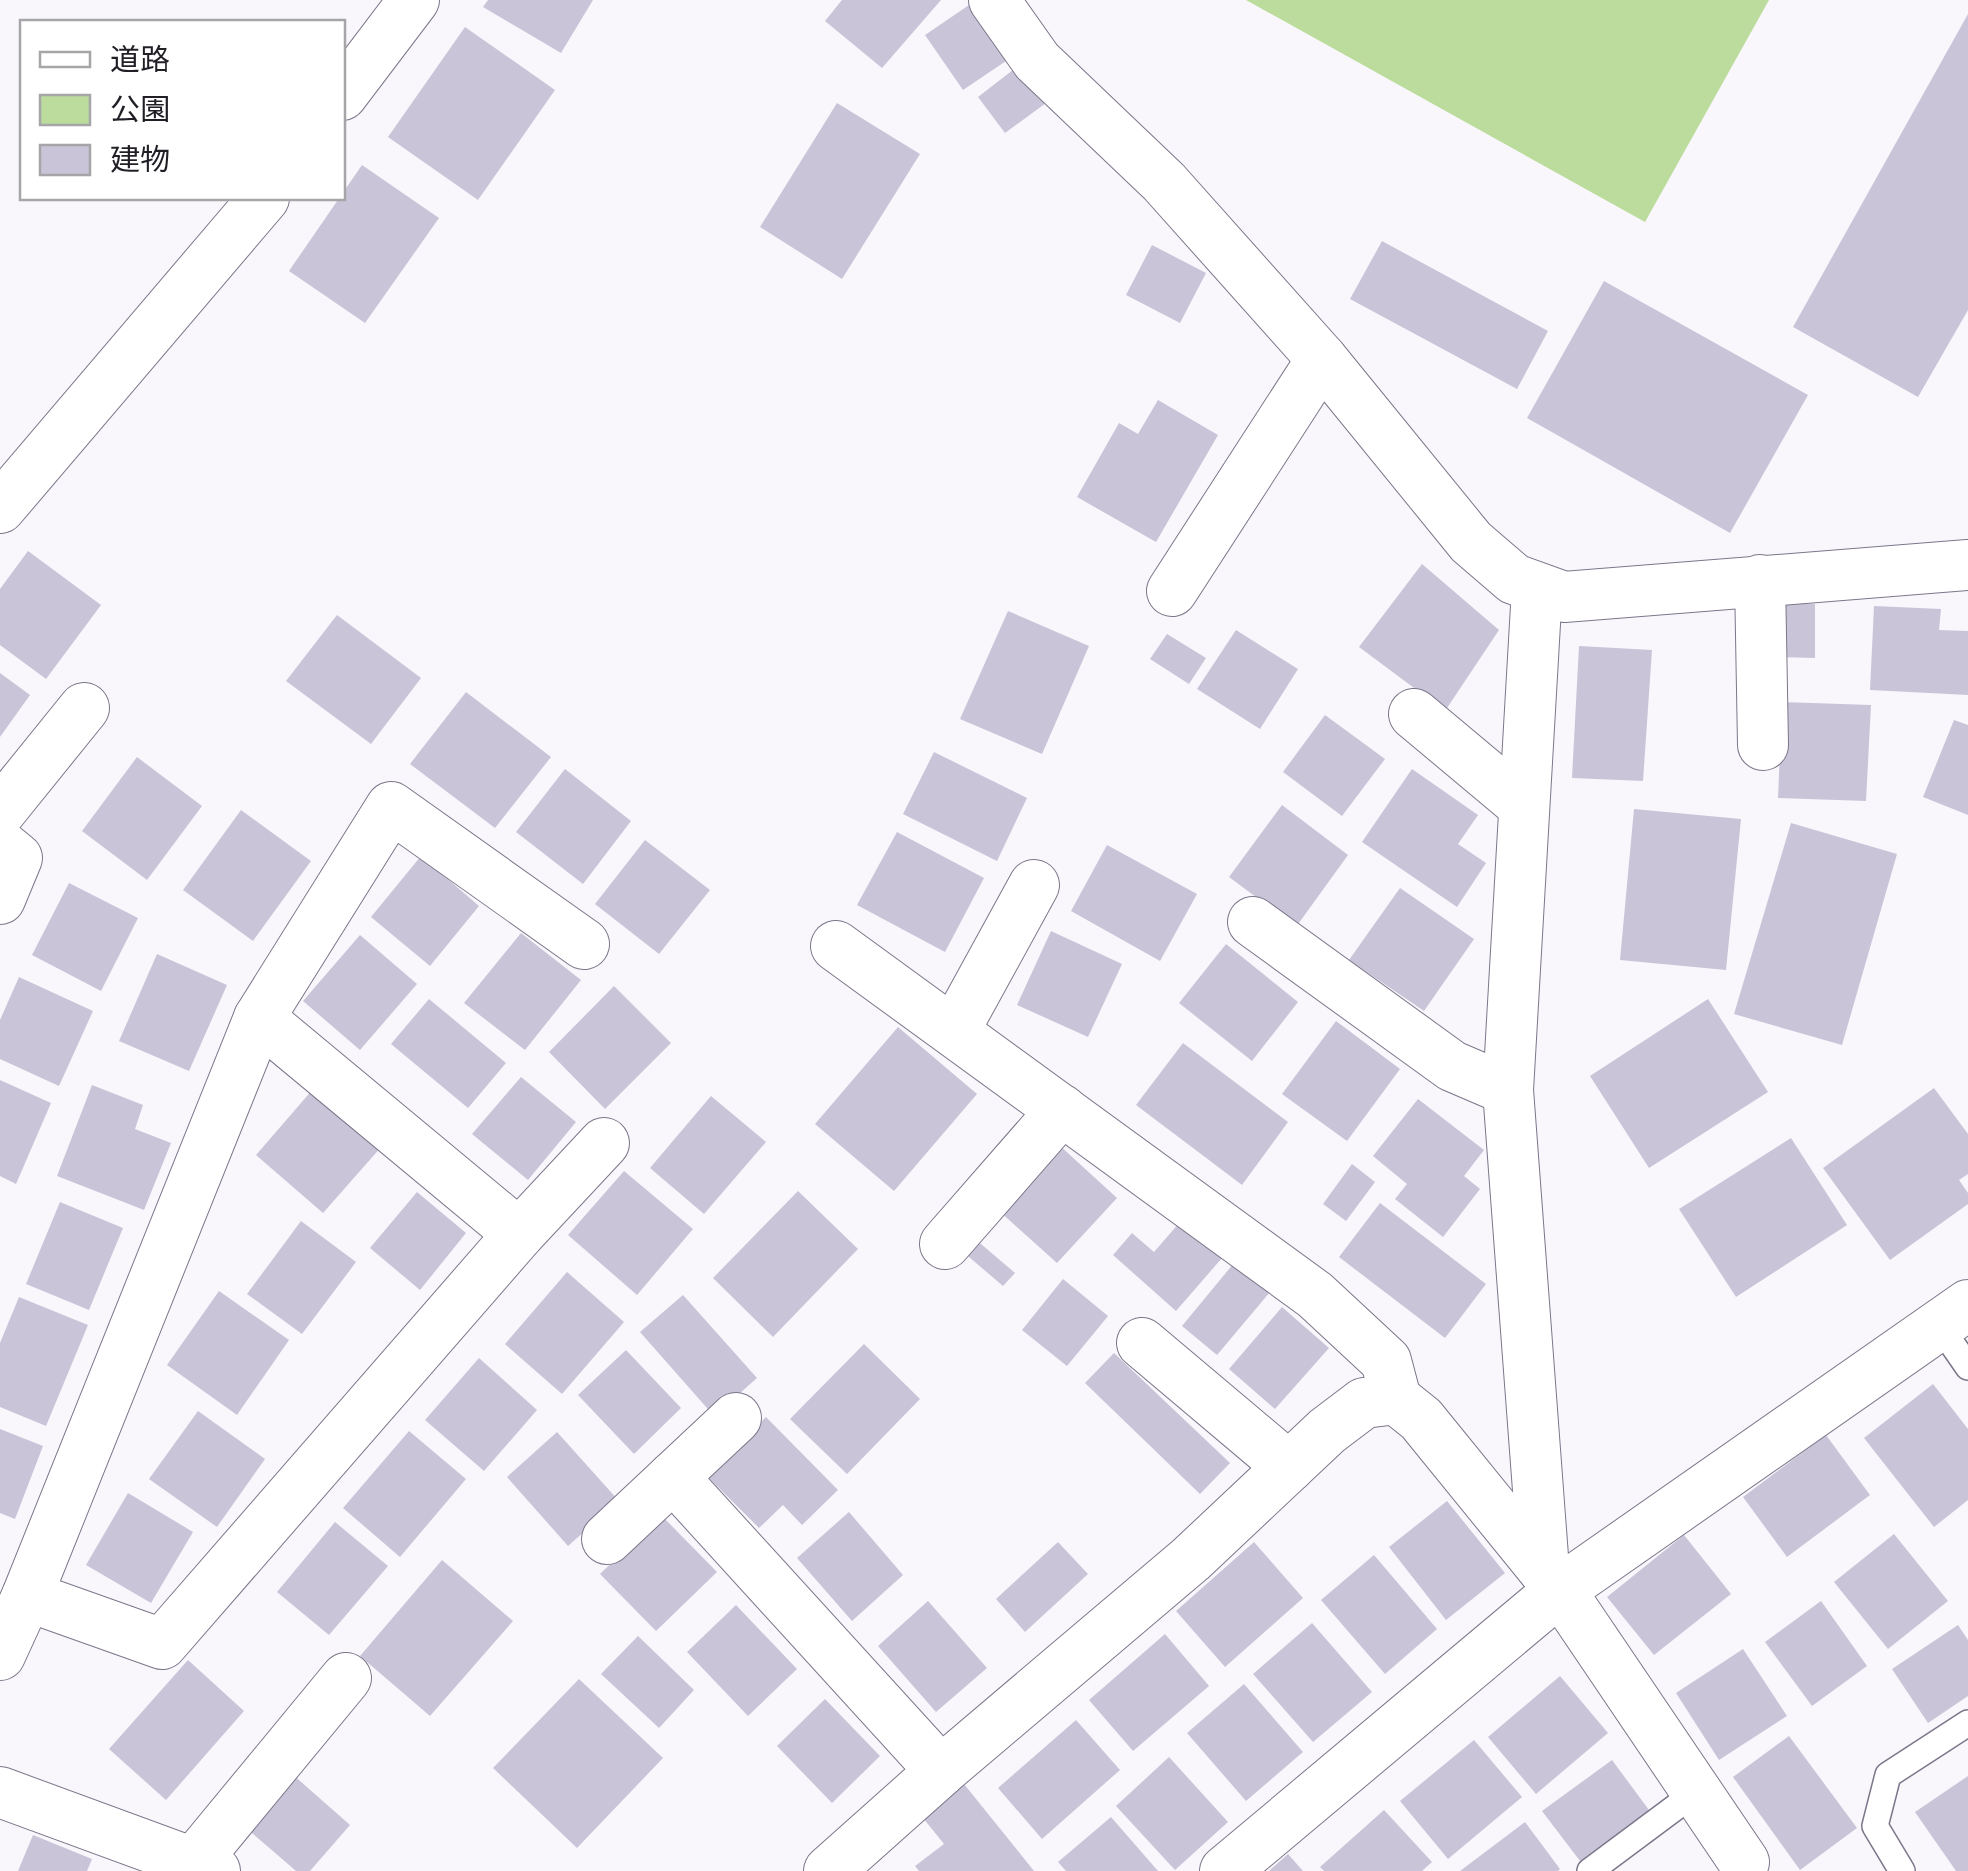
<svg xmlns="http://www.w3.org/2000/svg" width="1968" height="1871" viewBox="0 0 1968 1871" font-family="'PT Sans','Noto Sans JP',sans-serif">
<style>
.green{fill:#bbdc9c}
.building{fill:#cac4d9}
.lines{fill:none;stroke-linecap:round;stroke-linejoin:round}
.service-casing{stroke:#7c768a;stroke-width:28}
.minor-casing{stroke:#7c768a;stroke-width:52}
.service{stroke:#fff;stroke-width:25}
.minor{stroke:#fff;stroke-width:50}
</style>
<rect width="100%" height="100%" fill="#f9f7fc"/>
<path class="green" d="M1246 0H1769L1645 222Z"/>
<g class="building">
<path d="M488 0H593L561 53 483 7Z"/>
<path d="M842 0H941L882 68 825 21Z"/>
<path d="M972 3 1009 59 963 90 925 35Z"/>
<path d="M1968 14V310L1918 397 1793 327Z"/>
<path d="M465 27 555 90 478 200 388 137Z"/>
<path d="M1018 66 1046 103 1005 133 978 97Z"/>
<path d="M837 103 920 154 842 279 760 227Z"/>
<path d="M362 165 439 218 365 323 289 271Z"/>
<path d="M1382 241 1548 331 1517 389 1350 299Z"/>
<path d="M1152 245 1206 273 1180 323 1126 295Z"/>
<path d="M1604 281 1808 395 1730 533 1527 418Z"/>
<path d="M1158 400 1218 435 1156 542 1077 497 1119 423 1138 434Z"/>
<path d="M28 551 101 605 46 679 0 645V589Z"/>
<path d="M1422 564 1499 630 1445 711 1359 647Z"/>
<path d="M1779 604H1815V658L1777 657Z"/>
<path d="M1874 606 1941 609 1939 630 1968 631V695L1870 690Z"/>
<path d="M1008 611 1089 646 1042 754 960 719Z"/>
<path d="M337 615 421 678 371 744 286 681Z"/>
<path d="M1236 630 1298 669 1260 729 1197 689Z"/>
<path d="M1167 634 1206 658 1189 684 1150 659Z"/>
<path d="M1579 646 1652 650 1643 781 1572 778Z"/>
<path d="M0 673 30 695 0 737Z"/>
<path d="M466 692 551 757 495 828 410 764Z"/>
<path d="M1782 702 1871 705 1866 801 1778 798Z"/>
<path d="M1325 715 1385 759 1342 816 1283 772Z"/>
<path d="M1954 720 1968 725V815L1923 797Z"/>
<path d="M934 752 1027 798 997 861 903 814Z"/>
<path d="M137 757 202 806 147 880 82 831Z"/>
<path d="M565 769 631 821 583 884 516 832Z"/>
<path d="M1412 769 1478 815 1458 844 1486 863 1457 907 1362 842Z"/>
<path d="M1282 805 1348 855 1296 927 1229 877Z"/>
<path d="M1634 809 1741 819 1726 970 1620 960Z"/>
<path d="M241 810 311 861 253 941 183 890Z"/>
<path d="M1791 823 1897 854 1842 1045 1734 1014Z"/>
<path d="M897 832 984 878 945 952 857 905Z"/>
<path d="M645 840 710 890 659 954 595 904Z"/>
<path d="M1107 845 1197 894 1160 961 1071 911Z"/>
<path d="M421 856 479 906 430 966 371 917Z"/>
<path d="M69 883 138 918 101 991 32 955Z"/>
<path d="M1400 888 1474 939 1424 1011 1349 960Z"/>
<path d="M1051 931 1122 964 1088 1037 1017 1005Z"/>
<path d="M521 933 581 980 525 1050 464 1003Z"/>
<path d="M360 935 417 984 360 1050 303 1001Z"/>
<path d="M1226 944 1298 1002 1252 1061 1179 1003Z"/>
<path d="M157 954 227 985 189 1071 119 1041Z"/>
<path d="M19 977 93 1011 59 1086 0 1059V1020Z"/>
<path d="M614 986 671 1043 605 1109 549 1052Z"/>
<path d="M429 999 506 1063 468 1108 391 1044Z"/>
<path d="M1708 999 1768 1092 1649 1168 1590 1076Z"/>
<path d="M1336 1021 1400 1069 1347 1141 1282 1094Z"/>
<path d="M898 1027 977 1094 894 1191 815 1124Z"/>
<path d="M1183 1043 1288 1122 1242 1185 1136 1105Z"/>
<path d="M521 1077 576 1122 528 1180 472 1134Z"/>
<path d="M0 1080 51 1103 16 1184 0 1176Z"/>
<path d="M92 1085 143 1105 135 1129 171 1143 144 1210 57 1176Z"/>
<path d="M314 1088 382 1146 323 1213 256 1155Z"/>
<path d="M1934 1088 1968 1134V1174L1959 1180 1968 1193V1204L1890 1260 1823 1168Z"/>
<path d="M711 1096 766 1142 704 1214 650 1168Z"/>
<path d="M1418 1099 1484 1150 1464 1176 1480 1189 1443 1237 1395 1199 1407 1184 1373 1156Z"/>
<path d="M1791 1138 1847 1225 1736 1297 1679 1209Z"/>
<path d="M1058 1144 1117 1198 1057 1263 998 1210Z"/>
<path d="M1352 1164 1375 1182 1346 1221 1323 1204Z"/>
<path d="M624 1171 693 1229 637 1295 568 1235Z"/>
<path d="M798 1191 858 1249 773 1337 713 1278Z"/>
<path d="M417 1192 466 1233 420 1290 370 1248Z"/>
<path d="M60 1202 123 1228 89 1310 26 1284Z"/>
<path d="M1380 1203 1486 1284 1445 1338 1339 1257Z"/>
<path d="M301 1221 356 1262 302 1334 247 1294Z"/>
<path d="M1180 1222 1222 1258 1176 1311 1113 1255 1132 1233 1154 1252Z"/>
<path d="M974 1238 1015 1273 1003 1286 962 1251Z"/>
<path d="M1234 1263 1270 1292 1217 1355 1182 1326Z"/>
<path d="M567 1272 624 1322 562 1394 505 1344Z"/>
<path d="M1063 1279 1108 1316 1067 1366 1022 1330Z"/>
<path d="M219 1291 289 1340 237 1415 167 1365Z"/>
<path d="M683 1295 757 1378 714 1416 640 1332Z"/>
<path d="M19 1297 88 1325 46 1426 0 1407V1343Z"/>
<path d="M1282 1307 1329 1348 1275 1409 1229 1369Z"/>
<path d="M864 1344 920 1399 847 1474 790 1419Z"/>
<path d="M626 1350 681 1408 634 1454 578 1395Z"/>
<path d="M1114 1353 1230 1463 1200 1494 1085 1383Z"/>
<path d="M479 1358 537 1410 484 1471 425 1420Z"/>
<path d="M1933 1384 1968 1429V1500L1934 1527 1864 1438Z"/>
<path d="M198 1411 265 1459 217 1527 149 1479Z"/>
<path d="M766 1417 838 1490 802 1525 783 1505 759 1528 706 1475Z"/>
<path d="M0 1429 43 1446 15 1519 0 1513Z"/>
<path d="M409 1431 466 1479 400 1557 343 1508Z"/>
<path d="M557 1432 619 1501 568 1546 507 1477Z"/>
<path d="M1826 1435 1870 1495 1787 1557 1743 1497Z"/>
<path d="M128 1493 193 1532 151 1603 86 1565Z"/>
<path d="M1447 1501 1505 1573 1446 1620 1389 1547Z"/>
<path d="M849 1512 903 1575 852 1621 797 1558Z"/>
<path d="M661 1515 717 1572 656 1631 600 1574Z"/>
<path d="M335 1522 388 1566 329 1635 277 1592Z"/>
<path d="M1894 1534 1948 1601 1888 1649 1834 1582Z"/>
<path d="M1684 1535 1731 1594 1654 1655 1607 1597Z"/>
<path d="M1058 1542 1088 1574 1025 1632 996 1599Z"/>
<path d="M1254 1542 1303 1598 1225 1667 1176 1611Z"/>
<path d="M1374 1555 1437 1629 1385 1674 1321 1600Z"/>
<path d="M442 1560 513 1621 430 1716 360 1656Z"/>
<path d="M928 1601 987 1668 936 1712 878 1646Z"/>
<path d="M1821 1601 1867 1666 1812 1706 1765 1642Z"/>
<path d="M736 1605 797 1669 748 1716 687 1652Z"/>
<path d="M1312 1623 1372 1692 1313 1742 1253 1674Z"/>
<path d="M1958 1625 1968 1640V1696L1928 1723 1892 1669Z"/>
<path d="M1165 1634 1209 1686 1133 1751 1089 1700Z"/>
<path d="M638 1636 694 1690 659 1728 601 1674Z"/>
<path d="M1743 1649 1787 1716 1719 1760 1676 1693Z"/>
<path d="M188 1660 244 1711 166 1800 109 1749Z"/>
<path d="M1560 1676 1608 1733 1536 1794 1488 1737Z"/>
<path d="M579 1679 663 1758 577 1848 493 1768Z"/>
<path d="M1244 1684 1303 1752 1246 1801 1187 1733Z"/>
<path d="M825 1699 880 1756 832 1803 777 1746Z"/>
<path d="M1076 1720 1120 1770 1042 1839 998 1788Z"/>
<path d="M1789 1736 1857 1828 1800 1870 1733 1777Z"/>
<path d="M1474 1740 1522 1797 1448 1859 1400 1801Z"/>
<path d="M1169 1757 1228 1822 1175 1870 1116 1806Z"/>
<path d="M1612 1760 1649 1810 1580 1861 1542 1811Z"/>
<path d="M291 1773 350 1825 310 1871H296L244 1826Z"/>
<path d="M1968 1776V1871H1956L1915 1812Z"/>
<path d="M960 1779 1034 1871H919L915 1866 944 1844 919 1813Z"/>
<path d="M1384 1810 1432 1862 1422 1871H1324L1320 1867Z"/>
<path d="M1111 1817 1158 1871H1066L1058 1862Z"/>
<path d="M1525 1822 1560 1869 1558 1871H1460Z"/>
<path d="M33 1835 92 1859 87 1871H18Z"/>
<path d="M1288 1854 1303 1871H1269Z"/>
</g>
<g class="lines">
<defs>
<g id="service">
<path d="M1939 1325 1968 1367"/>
<path d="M1590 1871 1696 1792"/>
<path d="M1902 1871 1875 1826 1888 1775 1968 1723"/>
</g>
<g id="minor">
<path d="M994 0 1037 61 1164 182 1322 359 1471 542 1514 579 1564 597 1968 565"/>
<path d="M342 95 414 0"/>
<path d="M0 508 264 198"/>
<path d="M1760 580 1763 745"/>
<path d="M1537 589 1508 1090 1544 1570"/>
<path d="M1172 591 1322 359"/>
<path d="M1414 714 1524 806"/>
<path d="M0 812 84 708"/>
<path d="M0 844 17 858 0 899"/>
<path d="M1253 922 1452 1066 1508 1090"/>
<path d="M836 946 1315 1295 1386 1361 1396 1399"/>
<path d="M259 1018 519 1234"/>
<path d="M954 1031 1034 885"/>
<path d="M945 1244 1062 1110"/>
<path d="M1142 1343 1289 1467"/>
<path d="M673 1477 941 1771"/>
<path d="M607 1539 736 1418"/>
<path d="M27 1596 162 1644 519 1234 604 1143"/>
<path d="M0 1655 27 1596 259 1018 391 807 584 944"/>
<path d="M0 1792 215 1871"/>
<path d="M195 1861 346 1678"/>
<path d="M829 1871 941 1771 1191 1559 1327 1431 1364 1403 1396 1399 1421 1419 1560 1590 1968 1305"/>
<path d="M1225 1871 1560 1590 1744 1862"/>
</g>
</defs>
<use href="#service" class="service-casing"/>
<use href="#minor" class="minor-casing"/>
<use href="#service" class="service"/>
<use href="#minor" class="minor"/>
</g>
<rect x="20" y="20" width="325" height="180" fill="#ffffff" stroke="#a6a5a8" stroke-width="2.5"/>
<rect x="40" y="52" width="50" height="15" fill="#ffffff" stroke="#a6a5a8" stroke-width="2.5"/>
<text x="110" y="70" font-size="30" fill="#211e26">道路</text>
<rect x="40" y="95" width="50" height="30" fill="#bbdc9c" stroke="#a6a5a8" stroke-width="2.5"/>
<text x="110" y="120" font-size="30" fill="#211e26">公園</text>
<rect x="40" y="145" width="50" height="30" fill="#cac4d9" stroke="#a6a5a8" stroke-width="2.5"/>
<text x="110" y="170" font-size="30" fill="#211e26">建物</text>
</svg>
